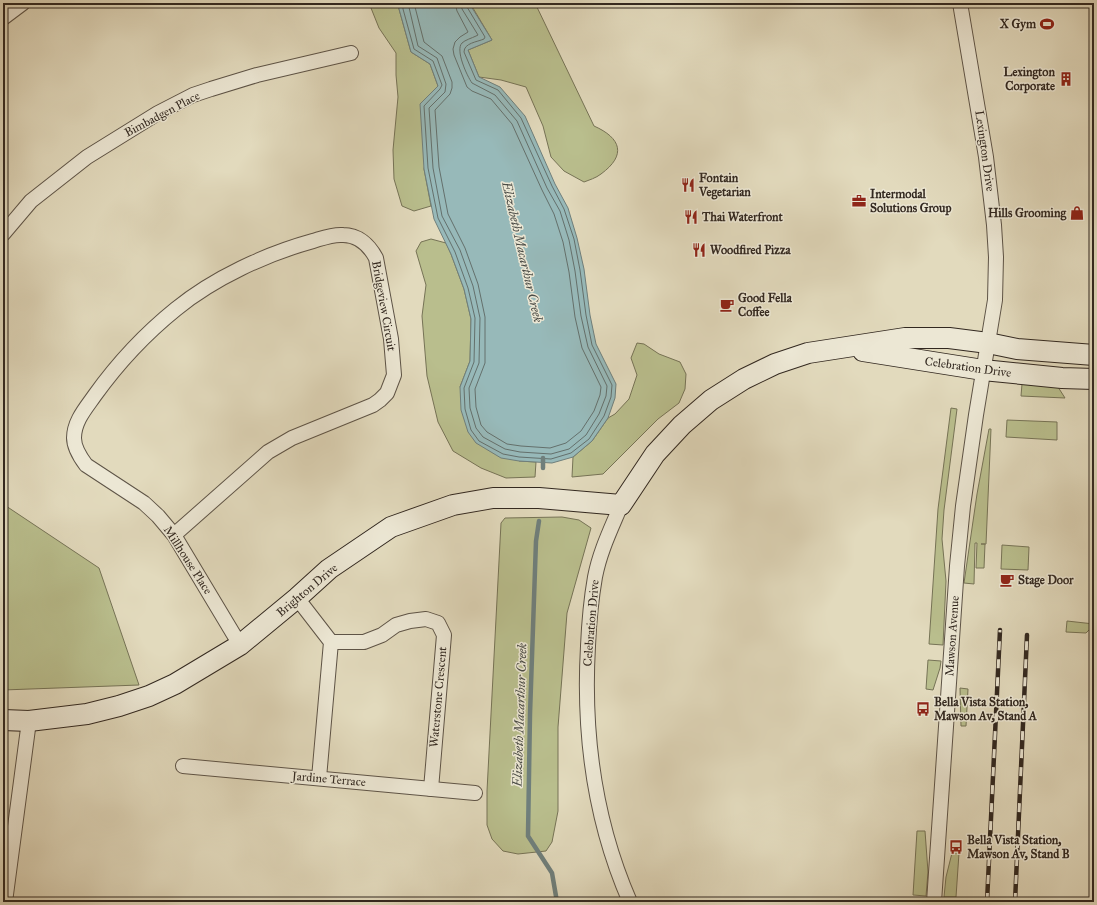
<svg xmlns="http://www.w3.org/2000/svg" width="1097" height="905" viewBox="0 0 1097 905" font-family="'IM FELL Great Primer',serif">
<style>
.green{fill:#b9be8d;stroke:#767356}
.water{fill:#97b9b9;stroke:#6f7f7c}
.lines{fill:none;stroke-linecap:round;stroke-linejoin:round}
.shore{stroke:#64706c;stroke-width:1}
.stream{stroke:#6f7f7c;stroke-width:4.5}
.street-casing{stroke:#5e5447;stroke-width:16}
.secondary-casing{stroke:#322820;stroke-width:22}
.street{stroke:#ece7d4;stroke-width:14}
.secondary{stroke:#ece7d4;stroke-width:20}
.rail-casing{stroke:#322820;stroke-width:4.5}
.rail{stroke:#ece7d4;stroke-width:3;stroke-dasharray:9;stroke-linecap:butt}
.labels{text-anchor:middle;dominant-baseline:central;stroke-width:3;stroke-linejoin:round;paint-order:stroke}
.poi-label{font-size:12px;font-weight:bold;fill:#322820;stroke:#ece7d4;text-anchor:start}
.street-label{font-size:12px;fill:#322820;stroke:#ece7d4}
.water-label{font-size:13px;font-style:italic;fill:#4b4c46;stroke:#ece7d4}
</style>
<rect width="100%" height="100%" fill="#e2dabd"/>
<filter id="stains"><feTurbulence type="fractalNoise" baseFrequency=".005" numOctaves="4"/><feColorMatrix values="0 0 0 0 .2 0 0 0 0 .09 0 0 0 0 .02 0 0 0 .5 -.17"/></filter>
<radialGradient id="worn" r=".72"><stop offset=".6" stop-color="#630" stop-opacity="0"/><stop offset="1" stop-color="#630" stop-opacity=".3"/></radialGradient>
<g class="green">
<path d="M369 3H399V9L411 52 430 64 438 86 424 169 431 206 414 211 402 206 394 179 393 150 398 97 396 75V53L379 28Z"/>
<path d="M470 3H535L594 126C621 138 627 155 601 174 596 178 589 180 584 182L564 171 551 157 543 126 526 87 501 80 479 77 468 50 492 40Z"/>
<path d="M431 239 446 243 451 254 464 289 471 319 470 361 460 387 519 461 536 462 535 477 506 478 481 468 453 451 438 422 427 376 422 316 426 285 416 251 421 242Z"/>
<path d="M637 343 644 344 659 354 680 362 686 374 685 389 679 403 658 419 603 474 572 477 573 457 592 441 608 418 615 414 629 399 637 375 631 358Z"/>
<path d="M1022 384 1058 387 1065 398 1021 396Z"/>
<path d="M951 408 957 409 944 510 942 539 946 581 943 645 929 644 938 509Z"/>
<path d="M1007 420 1057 422V440L1006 437Z"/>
<path d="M989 429H991L986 544H981H985L984 568H976L977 543H975L974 584 964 583 977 494Z"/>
<path d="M3 504 99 568 139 685 3 690Z"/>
<path d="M562 517 579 520 591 528 567 613 558 727V811L552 842 546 851 518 854 503 851 492 839 487 825V791L501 523 505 518Z"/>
<path d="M1002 545 1029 547 1028 570 1001 569Z"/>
<path d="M1067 621 1094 624V625L1086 633 1066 632Z"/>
<path d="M928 660 941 661 940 668 933 690 926 689Z"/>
<path d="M960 688 968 689 966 726H961Z"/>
<path d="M917 831H925L928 872 926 896 913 895Z"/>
<path d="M952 853H959L956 897H944L946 877Z"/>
</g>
<path class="water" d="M399 3H469L492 40 468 50 479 77 500 87 525 116 555 184 568 208 577 238 584 269 590 315 596 344 616 384 615 398 608 418 592 441 573 457 552 463 519 461 501 458 476 443 468 432 461 410 460 387 470 361 471 319 464 289 451 254 434 219 424 169 420 104 438 86 430 64 411 52 399 9Z"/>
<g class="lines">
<g class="shore">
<path d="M403 3V9L414 49 433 61 442 85 440 89 424 106 428 168 438 218 455 252 468 288 475 318 474 362 464 388 465 409 471 430 479 441 503 454 519 457 551 459 571 453 589 439 604 416 611 397 612 385 592 345 586 315 580 270 574 239 564 209 552 186 521 118 498 90 476 80 464 52C464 43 477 42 484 39L485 37 467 7 466 3"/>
<path d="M408 3 418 46 437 58 446 84 445 92 429 108 433 168 442 216 460 250 473 286 480 318 479 363 469 388 470 408 476 428 483 437 505 449 520 452 551 454 569 449 586 435 599 414 606 396 607 386 588 347 581 316 575 271 569 240 560 211 547 188 517 121 495 95 472 83C467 76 455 50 462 43 465 40 472 38 476 36L478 35 462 9 461 3"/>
<path d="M414 3 424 42 442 56 452 82V88L450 94 435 110 439 167 448 214 465 248 478 284 485 317V363L475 389 476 407 481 425 487 432 507 444 521 446 550 448 566 443 581 431 594 411 600 395 601 387 582 348 575 317 569 272 563 242 554 214 542 190 512 124 491 99 472 91 467 87 454 55 453 49 455 42 460 37 468 32 457 11 455 3"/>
</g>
<g class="stream">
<path d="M543 468V458"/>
<path d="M539 521 536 541 530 714 528 836 552 873 557 902"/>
</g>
<defs>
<g id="street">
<path d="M3 18 23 3"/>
<path d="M3 234 31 201 87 157 158 113 193 95 211 89 257 75 351 53"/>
<path d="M621 505C611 529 600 551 595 577 591 600 589 623 588 646 583 733 595 822 630 902"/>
<path d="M174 535 268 452 292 438 373 405 380 400 387 393 394 375 391 339 376 258C369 245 358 235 343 235 333 234 323 238 313 241 266 254 214 278 176 309 145 334 118 363 95 395 86 408 74 421 74 438 74 448 80 457 86 465L144 503 158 516 174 535 240 645"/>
<path d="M297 598 331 642 319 778"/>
<path d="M331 642H364L382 635 396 625 410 621 426 619 438 623 444 635 431 789"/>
<path d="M183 766 475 793"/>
<path d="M5 902 29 721"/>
<path d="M934 902 957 566 963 506 976 415 995 300 996 257 994 225 986 157 960 3"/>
</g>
<g id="secondary">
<path d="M863 351 983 370 1062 378 1094 379"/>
<path d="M3 720 29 721 87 714 119 706 149 696 175 684 240 645 297 598 329 569 391 527 453 505 493 498H539L621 505 655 454 682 425 711 400 744 379 775 364 808 353 905 338H949L988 343 1017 349 1094 355"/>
</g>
</defs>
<use href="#street" class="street-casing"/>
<use href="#secondary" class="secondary-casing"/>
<use href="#street" class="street"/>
<use href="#secondary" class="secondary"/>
<defs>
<g id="rail">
<path d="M987 902 1000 630"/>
<path d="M1015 902 1027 635"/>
</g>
</defs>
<use href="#rail" class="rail-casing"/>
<use href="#rail" class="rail"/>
</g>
<defs>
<symbol id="stadium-bare" viewBox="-9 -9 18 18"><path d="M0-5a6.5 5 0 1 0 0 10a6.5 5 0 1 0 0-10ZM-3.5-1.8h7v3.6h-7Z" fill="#8f2418" stroke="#ece7d4" stroke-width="2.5" paint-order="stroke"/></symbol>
<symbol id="building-bare" viewBox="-9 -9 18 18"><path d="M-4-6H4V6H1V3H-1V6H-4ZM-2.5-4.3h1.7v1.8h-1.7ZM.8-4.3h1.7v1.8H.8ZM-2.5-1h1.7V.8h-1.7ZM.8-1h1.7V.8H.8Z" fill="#8f2418" stroke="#ece7d4" stroke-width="2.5" paint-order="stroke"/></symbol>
<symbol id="restaurant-bare" viewBox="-9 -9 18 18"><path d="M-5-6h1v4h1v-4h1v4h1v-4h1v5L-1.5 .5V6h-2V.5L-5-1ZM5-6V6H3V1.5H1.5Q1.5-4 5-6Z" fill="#8f2418" stroke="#ece7d4" stroke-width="2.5" paint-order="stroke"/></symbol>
<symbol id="office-bare" viewBox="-9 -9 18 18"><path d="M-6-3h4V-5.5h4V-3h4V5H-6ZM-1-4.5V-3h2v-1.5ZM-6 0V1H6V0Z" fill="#8f2418" stroke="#ece7d4" stroke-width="2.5" paint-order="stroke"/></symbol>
<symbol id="shop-bare" viewBox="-9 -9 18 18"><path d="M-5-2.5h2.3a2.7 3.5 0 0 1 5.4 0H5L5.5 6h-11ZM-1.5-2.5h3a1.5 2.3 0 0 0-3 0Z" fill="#8f2418" stroke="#ece7d4" stroke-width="2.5" paint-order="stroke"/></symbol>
<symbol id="cafe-bare" viewBox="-9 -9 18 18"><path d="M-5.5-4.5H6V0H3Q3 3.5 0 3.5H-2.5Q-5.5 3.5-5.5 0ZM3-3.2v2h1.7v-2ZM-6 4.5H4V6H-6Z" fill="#8f2418" stroke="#ece7d4" stroke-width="2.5" paint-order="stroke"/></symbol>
<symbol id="bus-bare" viewBox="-9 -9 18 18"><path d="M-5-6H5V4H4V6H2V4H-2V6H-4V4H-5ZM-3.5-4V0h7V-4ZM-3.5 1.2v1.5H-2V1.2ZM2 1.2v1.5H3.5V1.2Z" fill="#8f2418" stroke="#ece7d4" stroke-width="2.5" paint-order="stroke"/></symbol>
</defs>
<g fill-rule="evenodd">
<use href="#stadium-bare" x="1037" y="14" width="20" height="20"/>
<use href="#building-bare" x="1056" y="69" width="20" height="20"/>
<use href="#restaurant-bare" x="678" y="175" width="20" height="20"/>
<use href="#office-bare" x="849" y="191" width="20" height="20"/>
<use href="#shop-bare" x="1067" y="203" width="20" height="20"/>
<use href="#restaurant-bare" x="681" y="207" width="20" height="20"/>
<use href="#restaurant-bare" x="689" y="240" width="20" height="20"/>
<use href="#cafe-bare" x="717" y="295" width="20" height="20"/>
<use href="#cafe-bare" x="997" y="570" width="20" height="20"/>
<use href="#bus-bare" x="913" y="699" width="20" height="20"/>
<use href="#bus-bare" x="946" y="837" width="20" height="20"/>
</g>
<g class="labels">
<g class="poi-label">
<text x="1036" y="24" text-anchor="end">X Gym</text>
<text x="1055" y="72" text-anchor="end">Lexington<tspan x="1055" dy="14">Corporate</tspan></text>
<text x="699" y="178">Fontain<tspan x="699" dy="14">Vegetarian</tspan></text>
<text x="870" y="194">Intermodal<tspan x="870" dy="14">Solutions Group</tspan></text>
<text x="1066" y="213" text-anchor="end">Hills Grooming</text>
<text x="702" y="217">Thai Waterfront</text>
<text x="710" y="250">Woodfired Pizza</text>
<text x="738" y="298">Good Fella<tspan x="738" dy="14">Coffee</tspan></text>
<text x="1018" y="580">Stage Door</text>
<text x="934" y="702">Bella Vista Station,<tspan x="934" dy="14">Mawson Av, Stand A</tspan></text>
<text x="967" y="840">Bella Vista Station,<tspan x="967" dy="14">Mawson Av, Stand B</tspan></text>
</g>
<g class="street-label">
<text transform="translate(162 114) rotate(-28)">Bimbadgen Place</text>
<text transform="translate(985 151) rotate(82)">Lexington Drive</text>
<text transform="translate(384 306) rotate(80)">Bridgeview Circuit</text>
<text transform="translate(968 367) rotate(8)">Celebration Drive</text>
<text transform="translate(188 560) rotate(57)">Millhouse Place</text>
<text transform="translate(307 590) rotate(-40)">Brighton Drive</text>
<text transform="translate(591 623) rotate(-85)">Celebration Drive</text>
<text transform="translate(952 636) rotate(-86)">Mawson Avenue</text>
<text transform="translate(438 697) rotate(-85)">Waterstone Crescent</text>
<text transform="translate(329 779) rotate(5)">Jardine Terrace</text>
</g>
<g class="water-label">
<text transform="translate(522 252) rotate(77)">Elizabeth Macarthur Creek</text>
<text transform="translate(520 715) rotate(-88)">Elizabeth Macarthur Creek</text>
</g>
</g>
<rect width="1097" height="905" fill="none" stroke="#e2dabd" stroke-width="16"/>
<rect x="4" y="4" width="1089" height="897" fill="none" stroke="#322820" stroke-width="2"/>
<rect x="8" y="8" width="1081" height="889" fill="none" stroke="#322820"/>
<rect width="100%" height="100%" filter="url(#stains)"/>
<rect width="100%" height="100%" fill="url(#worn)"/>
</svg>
